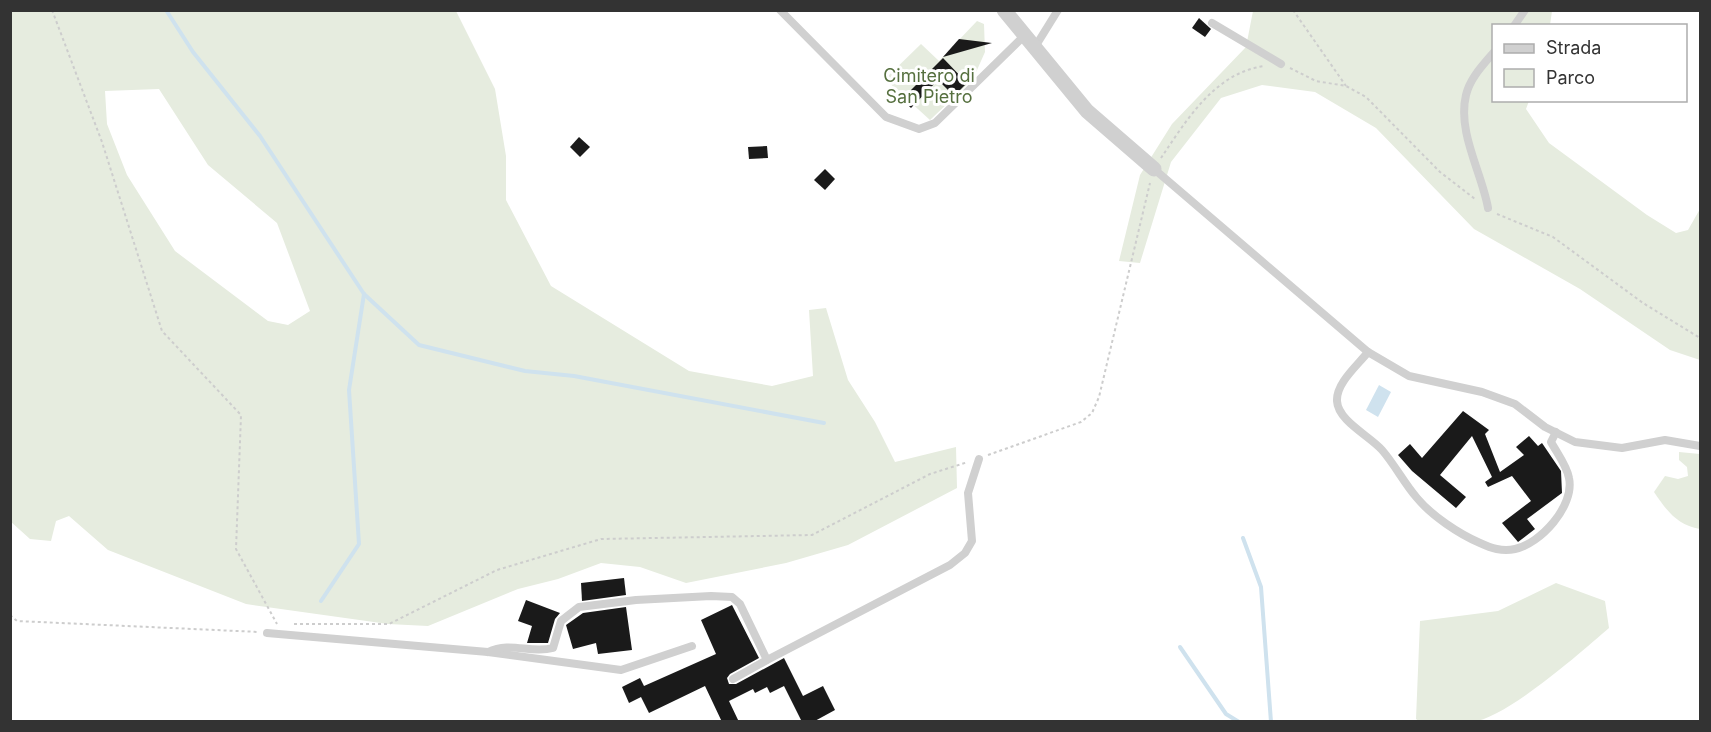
<svg xmlns="http://www.w3.org/2000/svg" width="1711" height="732" viewBox="0 0 1711 732" font-family="Inter,sans-serif">
<style>
.green{fill:#e6ecdf;fill-rule:evenodd}
.water{fill:#cfe2ee}
.lines{fill:none;stroke-linecap:round;stroke-linejoin:round}
.stream{stroke:#cfe2ee;stroke-width:4}
.building{fill:#1a1a1a}
.path{stroke:#cdcdcd;stroke-width:2;stroke-dasharray:3 3;stroke-linecap:butt}
.lane{stroke:#d0d0d0;stroke-width:8}
.street{stroke:#d0d0d0;stroke-width:15}
.labels{text-anchor:middle;dominant-baseline:central;stroke-width:6;stroke-linejoin:round;paint-order:stroke}
.park-label{font-size:18px;fill:#56703f;stroke:#fff}
</style>
<rect width="100%" height="100%" fill="#fff"/>
<g class="green">
<path d="M11 10 456 11 495 89 506 156V200L551 286 689 371 772 386 813 376 809 310 826 308 848 380 875 422 895 462 956 447 957 488 848 545 786 563 686 583 640 567 601 563 558 579 518 589 428 626 388 624 246 604 108 550 69 516 56 521 51 541 30 539 10 521ZM159 89 208 165 277 223 310 311 288 325 268 321 175 251 127 175 107 124 105 91Z"/>
<path d="M1253 11H1552L1550 25 1494 26V100L1529 101 1526 109 1549 143 1647 215 1676 233 1688 230 1700 209V360L1670 350 1580 289 1474 229 1376 128 1315 92 1262 85 1221 98 1171 162 1140 263 1119 261 1140 175 1172 124 1246 47Z"/>
<path d="M977 21 984 24 985 52 973 79 930 120 885 79 921 44 939 61Z"/>
<path d="M1679 452 1700 454V529C1677 525 1667 511 1654 492L1665 476 1678 479 1688 476 1687 467 1679 460Z"/>
<path d="M1556 583 1605 601 1609 628C1581 652 1507 718 1472 722 1455 723 1437 722 1420 722L1416 719 1420 621 1498 611Z"/>
</g>
<path class="water" d="M1379 385 1391 392 1378 417 1366 410Z"/>
<g class="lines">
<g class="stream">
<path d="M166 10 193 52 260 136 364 294 419 345 525 371 574 376 824 423"/>
<path d="M1243 538 1261 587 1271 722"/>
<path d="M321 601 359 544 349 390 364 294"/>
<path d="M1180 647 1226 714 1239 722"/>
</g>
</g>
<g class="building">
<path d="M1199 18 1211 29 1205 37 1192 28Z"/>
<path d="M959 39 992 43 943 57Z"/>
<path d="M943 58 967 83 954 96 938 80 911 108 902 99Z"/>
<path d="M579 137 590 147 580 157 570 147Z"/>
<path d="M767 146 768 158 749 159 748 147Z"/>
<path d="M825 169 835 179 825 190 814 180Z"/>
<path d="M1463 411 1489 430 1485 434 1500 472 1524 455 1516 447 1529 436 1538 446 1542 443 1561 471 1562 493 1527 519 1535 529 1518 542 1502 523 1531 501 1512 476 1488 487 1485 482 1492 477 1472 436 1440 475 1466 497 1456 508 1412 471 1398 455 1410 444 1422 458Z"/>
<path d="M624 578 626 595 582 601 581 583Z"/>
<path d="M526 600 560 613 555 619 548 643H527L532 626 518 621Z"/>
<path d="M732 605 759 658 730 674 727 678 729 684H736L784 658 803 696 823 686 835 710 813 722H802L784 686 770 693 767 687 755 693 753 689 729 701 739 722H722L705 686 649 713 641 697 629 703 622 687 640 678 644 686 716 654 701 620Z"/>
<path d="M626 607 632 650 598 654 596 643 573 649 566 625 583 613Z"/>
</g>
<g class="lines">
<g class="path">
<path d="M52 10 102 142 162 331 241 415 236 549 277 624"/>
<path d="M1293 10 1346 86"/>
<path d="M1290 68 1316 81 1346 86 1366 97 1440 172 1475 199"/>
<path d="M1161 158C1186 121 1215 72 1265 66"/>
<path d="M1497 214 1553 237 1643 303 1700 338"/>
<path d="M988 455 1081 422 1092 413 1099 397 1150 183"/>
<path d="M10 615 17 621 259 632"/>
<path d="M294 624H389L497 570 601 539 812 535 930 474 968 462"/>
</g>
<g class="lane">
<path d="M780 10 886 117 919 129 935 123 1025 35"/>
<path d="M1212 23 1281 64"/>
<path d="M1514 26 1525 10"/>
<path d="M1035 47 1058 10"/>
<path d="M1154 169 1368 352 1409 376 1482 392 1515 404 1545 427 1575 442 1622 448 1665 440 1700 446"/>
<path d="M1488 208C1482 173 1457 132 1466 95 1470 78 1483 65 1494 52"/>
<path d="M1368 352C1358 365 1336 383 1337 401 1338 421 1370 436 1382 450 1395 465 1404 483 1417 498 1432 516 1459 534 1480 543 1491 548 1502 552 1515 549 1540 544 1575 506 1569 478 1567 466 1557 453 1551 442L1556 432"/>
<path d="M267 633 488 652 621 670 692 646"/>
<path d="M488 652C511 641 530 654 553 648L561 621 579 607 636 600 711 596 732 597 740 604 767 660 950 565 965 553 972 541 968 493 979 459"/>
<path d="M733 679 767 660"/>
</g>
<path class="street" d="M1004 10 1087 111 1154 169"/>
</g>
<g class="labels">
<g class="park-label">
<text x="929" y="75">Cimitero di<tspan x="929" dy="21">San Pietro</tspan></text>
</g>
</g>
<rect width="1711" height="732" fill="none" stroke="#333333" stroke-width="24"/>
<rect x="1492" y="24" width="195" height="78" fill="#ffffff" stroke="#adadad" stroke-width="1.5"/>
<rect x="1504" y="44" width="30" height="9" fill="#d0d0d0" stroke="#adadad" stroke-width="1.5"/>
<text x="1546" y="54" font-size="18" fill="#333333">Strada</text>
<rect x="1504" y="69" width="30" height="18" fill="#e6ecdf" stroke="#adadad" stroke-width="1.5"/>
<text x="1546" y="84" font-size="18" fill="#333333">Parco</text>
</svg>
